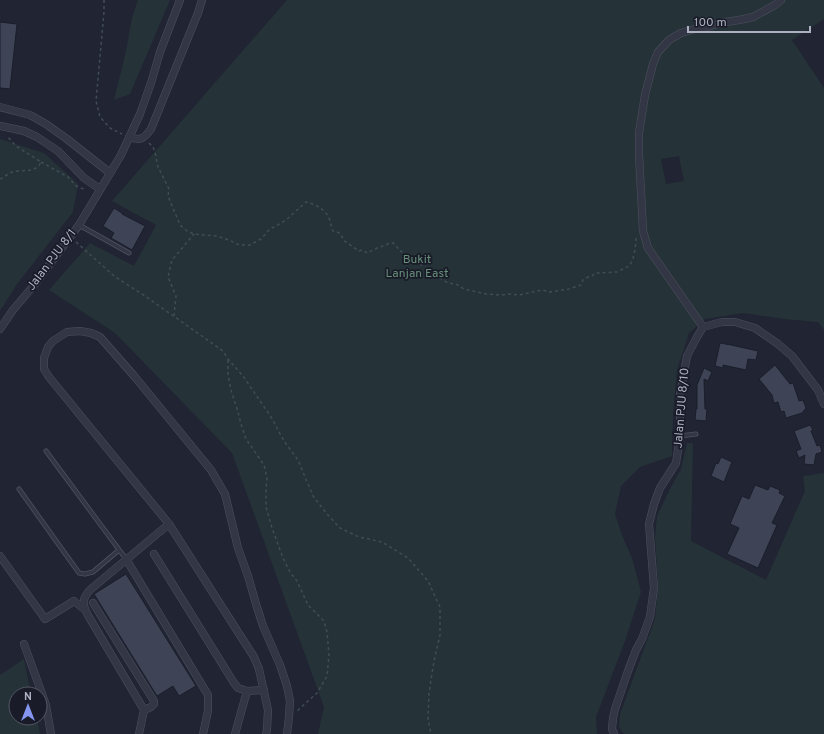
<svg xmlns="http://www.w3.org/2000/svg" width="824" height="734" viewBox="0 0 824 734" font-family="Overpass,sans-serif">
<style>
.green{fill:#253237;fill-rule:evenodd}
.building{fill:#3e4356;stroke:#1b1e2a}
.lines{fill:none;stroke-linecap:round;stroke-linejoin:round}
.service-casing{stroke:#4e515f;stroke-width:5}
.minor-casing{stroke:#4e515f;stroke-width:8}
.path{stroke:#414d54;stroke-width:1.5;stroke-dasharray:3 3;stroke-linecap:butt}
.service{stroke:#333644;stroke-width:3.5}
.minor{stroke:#333644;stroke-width:7}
.labels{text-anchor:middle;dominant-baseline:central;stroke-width:3.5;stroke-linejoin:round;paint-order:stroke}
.street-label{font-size:12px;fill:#adb0c1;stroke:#191c28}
.park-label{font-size:12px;fill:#678f79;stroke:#191c28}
</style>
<rect width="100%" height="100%" fill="#202433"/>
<g class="green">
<path d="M138 0H170L130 94 114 100 126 51 132 18Z"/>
<path d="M287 0H824V19L792 40 824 88V330L818 322 784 319 743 313 705 319 689 333 677 370 673 415 672 456 640 467 621 486 615 514 622 535 632 558 641 592 625 641 596 717 597 734H318L324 707 232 453 115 333 49 290 90 243 134 266 156 225 112 201ZM679 156 684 181 666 184 661 159Z"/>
<path d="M0 139 44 153 78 184 73 212 17 284 0 311Z"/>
<path d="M687 443H693L691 541 766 580 805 491 803 476 824 473V734H624L619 727 620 714 655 619 658 587 655 537 657 516 670 489 681 469Z"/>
<path d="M24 659 31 694H16V718H37L40 734H0V675Z"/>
</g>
<g class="building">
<path d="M0 22 17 24 10 89 0 88Z"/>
<path d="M114 208 122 213V214L145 226 132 250 111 238 114 233 103 226Z"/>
<path d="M720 343 731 345 758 351 756 360 748 359 746 370 723 365V368L715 366Z"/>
<path d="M775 365 790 384 793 383 799 401 803 400 806 408 802 413 786 418 784 411 781 412 778 402 774 403 772 395 759 379Z"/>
<path d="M704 368 712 372 708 381 704 379 705 409H707L706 421 695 420 696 409H697V385Z"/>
<path d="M810 425 813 430 811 431 817 446 820 445 822 452 816 454 814 465 804 464 805 455 799 458 796 451 801 449 794 431Z"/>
<path d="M721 457 732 462 724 482 711 476 716 463 718 464Z"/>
<path d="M755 485 768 490 770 486 780 490 779 493 785 496 772 523 777 525 758 568 727 554 739 528 730 524 742 496 749 499Z"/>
<path d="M126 574 196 686 179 696 173 686 157 696 94 594Z"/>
</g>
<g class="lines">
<defs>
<g id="service">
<path d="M79 225 129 253"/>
<path d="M680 436 696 434"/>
<path d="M46 451 126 559"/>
<path d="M19 489 79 573 85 574 93 572 119 550"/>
</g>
<g id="minor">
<path d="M0 107 30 115 46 124 67 139 110 173"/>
<path d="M0 126 24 131 37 137 58 151 84 178 100 189"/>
<path d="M129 137C140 141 144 139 151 129L198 13 202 0"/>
<path d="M703 327 648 248 643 231 639 154V133L645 95 653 64 658 52 669 40 681 33 695 29 711 26 725 22 739 20 753 17 775 5 781 0"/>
<path d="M0 329 13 310 35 284 79 225 121 155 140 114 151 83 160 52 180 0"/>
<path d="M154 554 234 683 238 688 247 691 264 690"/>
<path d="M0 556 45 619 74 601 84 609"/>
<path d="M126 559 208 695V711L203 734"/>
<path d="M93 603 154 701V704L151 707 144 710"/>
<path d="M24 644 46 705 51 734"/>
<path d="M139 734 144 710 89 617C82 605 81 599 91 589L169 524"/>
<path d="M235 734 247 691"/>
<path d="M266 734 267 730 268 710 259 669 254 657 169 524 49 377 44 369V358L48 347 53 341 67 332 80 331 91 333 100 337 135 377 211 470 225 494 238 548 248 576 256 604 263 626 280 665 287 686 290 701 289 717 287 734"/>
<path d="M614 734 612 729 613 718 615 709 628 671 636 650 642 639 650 617 654 588 649 524 654 504 660 488 676 463 680 436V395L687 356 697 337 703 327 722 322H735L755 328 778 344 792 356 818 390 824 404"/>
</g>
</defs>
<use href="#service" class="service-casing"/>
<use href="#minor" class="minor-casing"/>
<g class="path">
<path d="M104 0V12L96 101 100 117 110 128 122 134"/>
<path d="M149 143 153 147 155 152 158 167 169 189 168 196 180 225 187 231 194 234 217 236 229 240 239 245H250L261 239 270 229 276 226 286 220 306 202C315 204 325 209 329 218 331 223 331 227 333 231 339 232 342 234 343 240L359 251 362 250 367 253 377 248 386 245 389 243H393L395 244 399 250 425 267 432 273 448 283 456 284 464 289 486 294 502 295 510 294 519 295 542 290 550 292 569 289 581 285 583 280 588 277 592 276 595 273 617 272 629 266 632 261 634 255 636 242V236"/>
<path d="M41 162 68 177 75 185 80 188 85 189"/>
<path d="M0 179C4 177 8 174 12 172 21 169 36 174 41 162L16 146 7 136"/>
<path d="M76 242 114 276 145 296 223 351 228 359 243 376 271 417 284 441 298 460 313 496 327 514 340 528 359 537 382 542 408 558 428 581 440 607V635L434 661 429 693 428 718 431 734"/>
<path d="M174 316 176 296 168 277 172 260 194 234"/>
<path d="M228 360V375L231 390 238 412 241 424 246 439 264 465 267 478 266 489V507L272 528 283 558 290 572 297 581 308 605 324 621 327 632 329 655 327 676 317 693 297 711"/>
</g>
<use href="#service" class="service"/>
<use href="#minor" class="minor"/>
</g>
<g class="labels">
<g class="street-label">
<text transform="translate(52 260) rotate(-53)">Jalan PJU 8/1</text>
<text transform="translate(682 408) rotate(-85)">Jalan PJU 8/10</text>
</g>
<g class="park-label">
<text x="417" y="260">Bukit<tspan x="417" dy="14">Lanjan East</tspan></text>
</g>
</g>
<g transform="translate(28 706)"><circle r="19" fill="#191c28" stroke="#545765"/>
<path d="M0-3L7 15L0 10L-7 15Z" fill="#8495ef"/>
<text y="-6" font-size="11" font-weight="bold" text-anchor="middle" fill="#adb0c1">N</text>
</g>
<path d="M688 26v6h122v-6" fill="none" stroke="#adb0c1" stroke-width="2"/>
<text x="694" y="26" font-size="12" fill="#adb0c1" stroke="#191c28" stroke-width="3" paint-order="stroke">100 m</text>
</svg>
